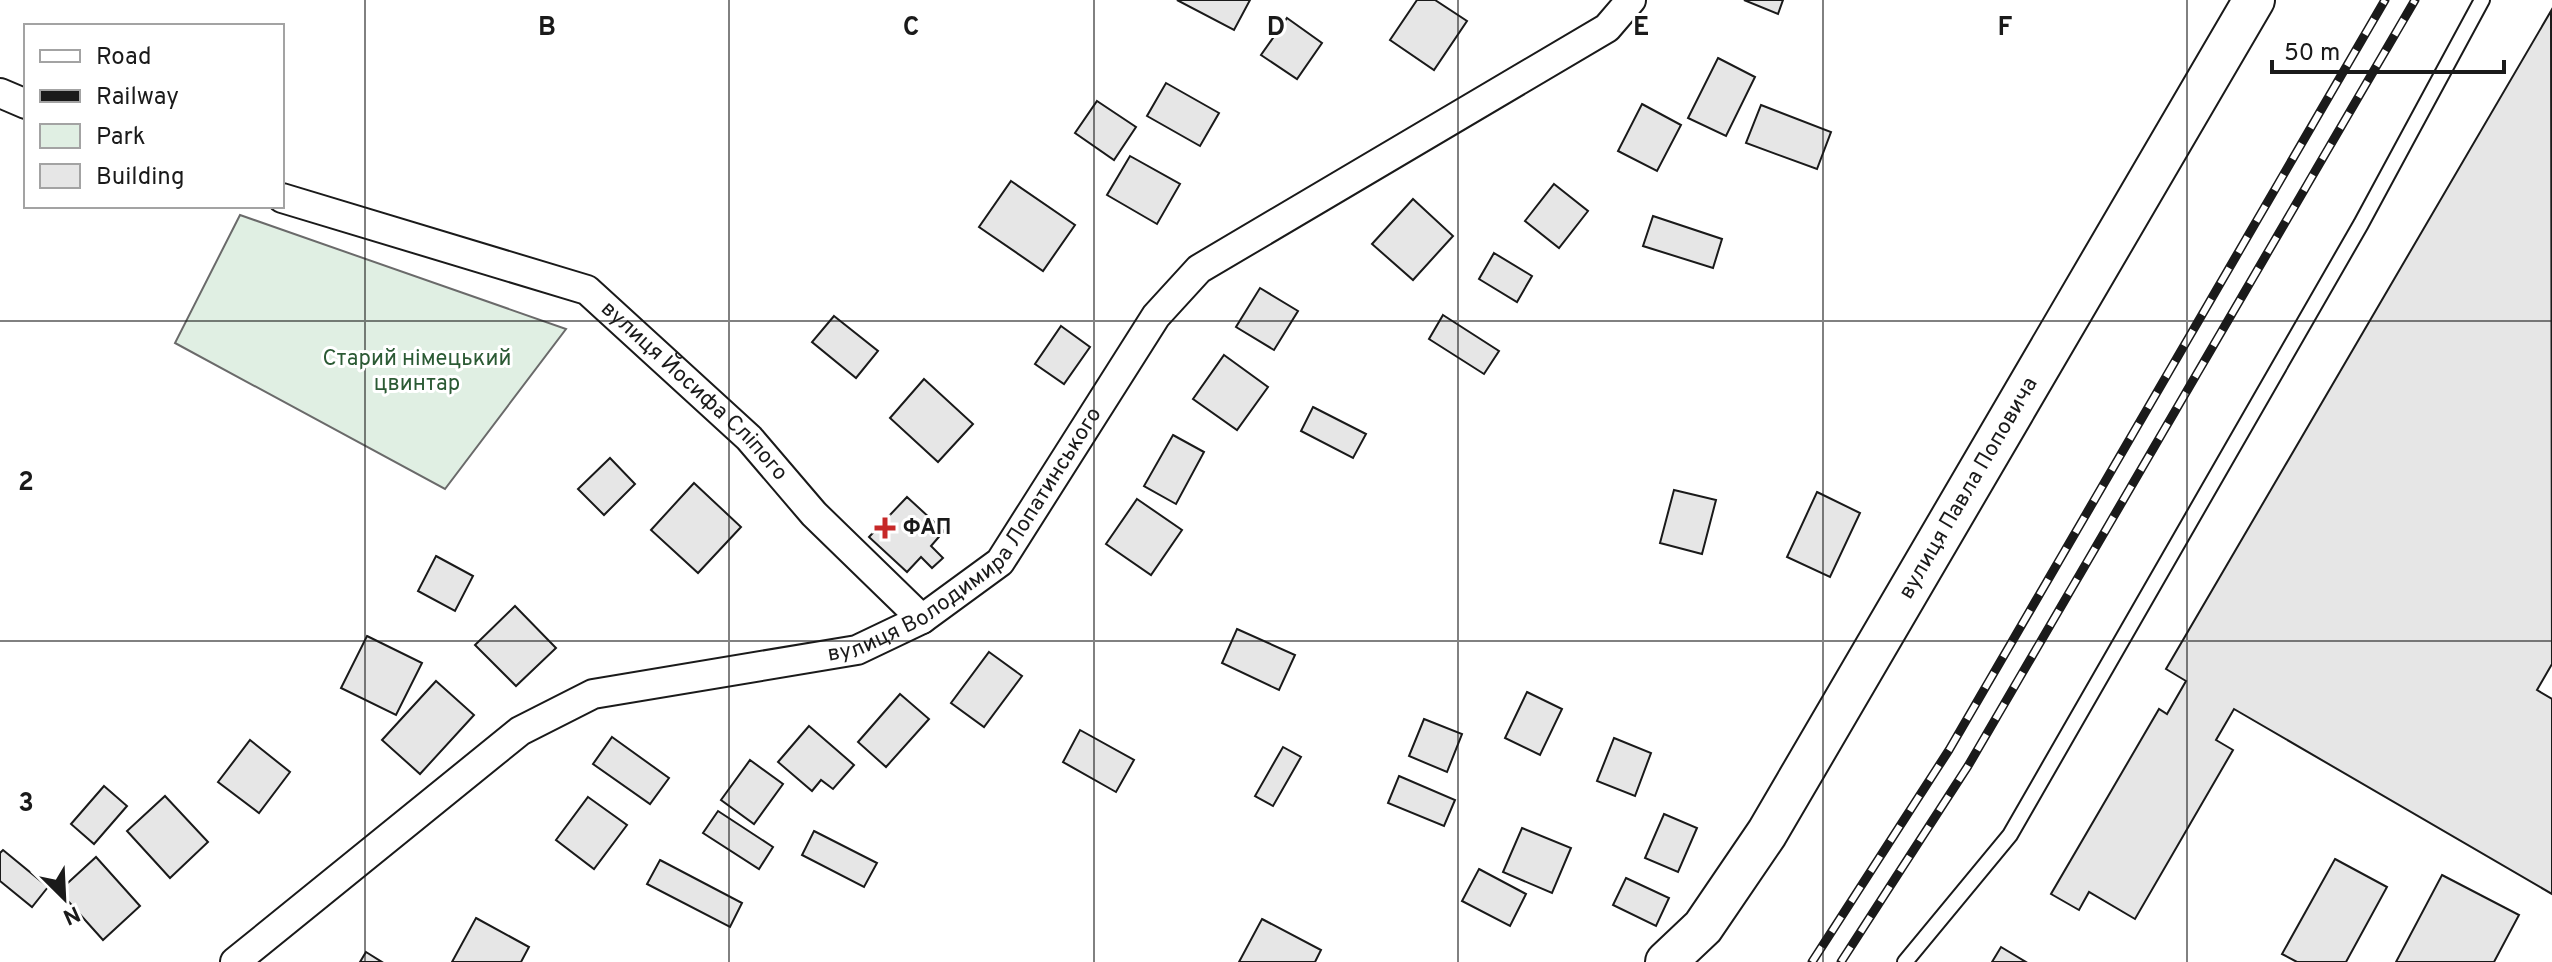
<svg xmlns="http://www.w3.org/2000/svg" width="2552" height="962" viewBox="0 0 2552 962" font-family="Overpass,sans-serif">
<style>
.green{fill:#e0efe3;stroke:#6a6a6a;stroke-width:2}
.building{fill:#e6e6e6;stroke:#1a1a1a;stroke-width:2}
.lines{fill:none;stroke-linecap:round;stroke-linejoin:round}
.lane-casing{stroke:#1a1a1a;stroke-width:18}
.street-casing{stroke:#1a1a1a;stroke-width:32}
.secondary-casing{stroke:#1a1a1a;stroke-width:44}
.lane{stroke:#fff;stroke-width:14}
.street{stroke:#fff;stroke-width:28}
.secondary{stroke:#fff;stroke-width:40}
.rail-casing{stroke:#1a1a1a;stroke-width:9}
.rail{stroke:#fff;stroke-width:6;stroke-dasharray:18;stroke-linecap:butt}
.grid{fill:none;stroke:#1a1a1a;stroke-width:2;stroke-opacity:0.55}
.poi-dot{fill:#c62828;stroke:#fff;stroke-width:3}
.labels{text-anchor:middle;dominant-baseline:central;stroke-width:6;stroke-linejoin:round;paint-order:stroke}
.park-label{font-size:22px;fill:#2b5a34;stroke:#fff}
.street-label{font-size:22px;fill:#1a1a1a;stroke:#fff}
.poi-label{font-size:22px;font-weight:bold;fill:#1a1a1a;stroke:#fff;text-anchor:start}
.grid-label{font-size:26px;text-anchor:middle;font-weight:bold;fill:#1a1a1a;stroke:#fff;stroke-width:6;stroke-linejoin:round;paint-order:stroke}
</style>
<rect width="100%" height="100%" fill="#fff"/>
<path class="green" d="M240 215 566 329 445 489 175 343Z"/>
<g class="building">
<path d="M1177 0H1250L1234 30Z"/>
<path d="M1417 0H1435L1467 21 1434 70 1390 40Z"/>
<path d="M1744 0H1783L1778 14Z"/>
<path d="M2551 11 2552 664 2537 690 2552 699V894L2234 709 2216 740 2233 750 2135 919 2089 892 2079 910 2051 894 2159 709 2167 714 2186 681 2166 669Z"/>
<path d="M1287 18 1322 43 1297 79 1261 55Z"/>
<path d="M1718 58 1755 77 1726 136 1688 118Z"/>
<path d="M1166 83 1219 113 1200 146 1147 116Z"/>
<path d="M1097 101 1136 127 1114 160 1075 133Z"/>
<path d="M1642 104 1681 125 1657 171 1618 151Z"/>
<path d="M1761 105 1831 132 1817 169 1746 143Z"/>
<path d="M1130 156 1180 184 1157 224 1107 195Z"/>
<path d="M1011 181 1075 225 1043 271 979 227Z"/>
<path d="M1554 184 1588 211 1559 248 1525 221Z"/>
<path d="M1413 199 1453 236 1413 280 1372 244Z"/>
<path d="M1653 216 1722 239 1713 268 1643 246Z"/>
<path d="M1494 253 1532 276 1517 302 1479 279Z"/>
<path d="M1260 288 1298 311 1274 350 1236 327Z"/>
<path d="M1443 315 1499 351 1484 374 1429 339Z"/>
<path d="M834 316 878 351 856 378 812 342Z"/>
<path d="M1061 326 1090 347 1064 384 1035 364Z"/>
<path d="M1224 355 1268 387 1237 430 1193 399Z"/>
<path d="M924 379 973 424 938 462 890 418Z"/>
<path d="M1313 407 1366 434 1353 458 1301 431Z"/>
<path d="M1173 435 1204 452 1176 504 1144 486Z"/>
<path d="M610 458 635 484 604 515 578 489Z"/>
<path d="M694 483 741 527 698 573 651 530Z"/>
<path d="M1674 490 1716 500 1702 554 1660 543Z"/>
<path d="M1817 492 1860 513 1830 577 1787 557Z"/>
<path d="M907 497 944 531 931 546 943 558 932 568 921 557 907 572 869 537Z"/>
<path d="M1137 499 1182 530 1151 575 1106 544Z"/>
<path d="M436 556 473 576 455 611 418 591Z"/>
<path d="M515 606 556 648 516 686 475 645Z"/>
<path d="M1237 629 1295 655 1279 690 1222 663Z"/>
<path d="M367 636 422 663 396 715 341 688Z"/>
<path d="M989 652 1022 676 984 727 951 703Z"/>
<path d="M436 681 474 715 420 774 382 740Z"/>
<path d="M1527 692 1562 709 1540 755 1505 738Z"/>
<path d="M900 694 929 719 886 767 858 742Z"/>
<path d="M1424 719 1462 734 1447 772 1409 756Z"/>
<path d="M809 726 854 765 833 789 821 780 812 791 778 762Z"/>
<path d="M1080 730 1134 760 1116 792 1063 762Z"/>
<path d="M612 737 669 778 650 804 593 764Z"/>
<path d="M1614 738 1651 753 1635 796 1597 781Z"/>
<path d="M250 740 290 772 259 813 218 782Z"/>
<path d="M1283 747 1301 757 1273 806 1255 796Z"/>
<path d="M750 760 783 784 754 824 721 800Z"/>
<path d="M1399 776 1455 800 1444 826 1388 803Z"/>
<path d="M104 786 127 806 94 844 71 824Z"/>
<path d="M165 796 208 842 170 878 127 831Z"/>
<path d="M588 797 627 825 594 869 556 840Z"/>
<path d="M718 811 773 847 759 869 703 833Z"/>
<path d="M1664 814 1697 828 1678 872 1645 858Z"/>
<path d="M1522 828 1571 848 1552 893 1503 872Z"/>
<path d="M814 831 877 863 864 887 802 855Z"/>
<path d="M3 850 48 887 32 907 0 881V853Z"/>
<path d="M96 857 140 906 103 940 59 891Z"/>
<path d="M2335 859 2387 887 2346 962H2297L2282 954Z"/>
<path d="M660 860 742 903 730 927 647 884Z"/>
<path d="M1479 869 1526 894 1510 926 1462 901Z"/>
<path d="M2442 875 2519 915 2494 962H2396Z"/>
<path d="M1626 878 1669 898 1656 926 1613 905Z"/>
<path d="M476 918 529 947 521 962H452Z"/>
<path d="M1262 919 1321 950 1315 962H1239Z"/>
<path d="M2001 947 2026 962H1992Z"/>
<path d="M366 952 382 962H360Z"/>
</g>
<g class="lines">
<defs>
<path id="lane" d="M1905 962 2010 835 2361 224 2482 0"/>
<g id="street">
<path d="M0 93 26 104"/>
<path id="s1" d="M282 198 587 290 749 438 814 514 922 619"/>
<path id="s2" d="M235 962 520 731 593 694 857 650 922 619 1000 562 1156 316 1199 269 1607 28 1631 0"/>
</g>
<g id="secondary">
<path id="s3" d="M1666 962 1703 927 1767 833 2254 0"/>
</g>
</defs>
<use href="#lane" class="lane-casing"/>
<use href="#street" class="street-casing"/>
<use href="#secondary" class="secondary-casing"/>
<use href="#lane" class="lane"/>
<use href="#street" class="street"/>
<use href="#secondary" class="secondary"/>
<defs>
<g id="rail">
<path d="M1812 962 1949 750 2385 0"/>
<path d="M1841 962 1968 766 2415 0"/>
</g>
</defs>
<use href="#rail" class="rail-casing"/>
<use href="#rail" class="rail"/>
</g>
<path class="grid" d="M365 0V962M729 0V962M1094 0V962M1458 0V962M1823 0V962M2187 0V962M0 321H2552M0 641H2552"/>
<path class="poi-dot" d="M881 516h8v8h8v8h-8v8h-8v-8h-8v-8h8z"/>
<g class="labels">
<g class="park-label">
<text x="417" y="359">Старий німецький<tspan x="417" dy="25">цвинтар</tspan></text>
</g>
<g class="street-label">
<text stroke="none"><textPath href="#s1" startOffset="466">вулиця Йосифа Сліпого</textPath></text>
<text stroke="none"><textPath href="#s3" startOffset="564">вулиця Павла Поповича</textPath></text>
<text stroke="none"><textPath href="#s2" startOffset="876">вулиця Володимира Лопатинського</textPath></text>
</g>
<g class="poi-label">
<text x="903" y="528">ФАП</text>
</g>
</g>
<g class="grid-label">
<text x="547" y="35">B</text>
<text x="911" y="35">C</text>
<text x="1276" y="35">D</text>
<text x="1641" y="35">E</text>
<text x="2005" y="35">F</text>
<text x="26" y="490">2</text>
<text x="26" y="811">3</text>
</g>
<rect x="24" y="24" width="260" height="184" fill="#ffffff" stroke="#a3a3a3" stroke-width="2"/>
<rect x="40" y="50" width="40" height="12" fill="#ffffff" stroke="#a3a3a3" stroke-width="2"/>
<text x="96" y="64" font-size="24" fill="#1a1a1a">Road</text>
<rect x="40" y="90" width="40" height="12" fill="#1a1a1a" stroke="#a3a3a3" stroke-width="2"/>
<text x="96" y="104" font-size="24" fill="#1a1a1a">Railway</text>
<rect x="40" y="124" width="40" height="24" fill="#e0efe3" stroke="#a3a3a3" stroke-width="2"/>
<text x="96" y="144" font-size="24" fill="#1a1a1a">Park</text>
<rect x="40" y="164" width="40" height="24" fill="#e6e6e6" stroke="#a3a3a3" stroke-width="2"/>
<text x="96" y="184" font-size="24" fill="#1a1a1a">Building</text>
<g transform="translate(64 898) rotate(156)" stroke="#ffffff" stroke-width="6" paint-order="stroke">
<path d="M0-6L14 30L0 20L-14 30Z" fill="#1a1a1a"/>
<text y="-12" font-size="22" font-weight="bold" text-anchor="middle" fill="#1a1a1a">N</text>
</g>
<path d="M2272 60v12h232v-12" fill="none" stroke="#1a1a1a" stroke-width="4"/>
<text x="2284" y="60" font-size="24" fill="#1a1a1a" stroke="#ffffff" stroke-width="6" paint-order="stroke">50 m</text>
</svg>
